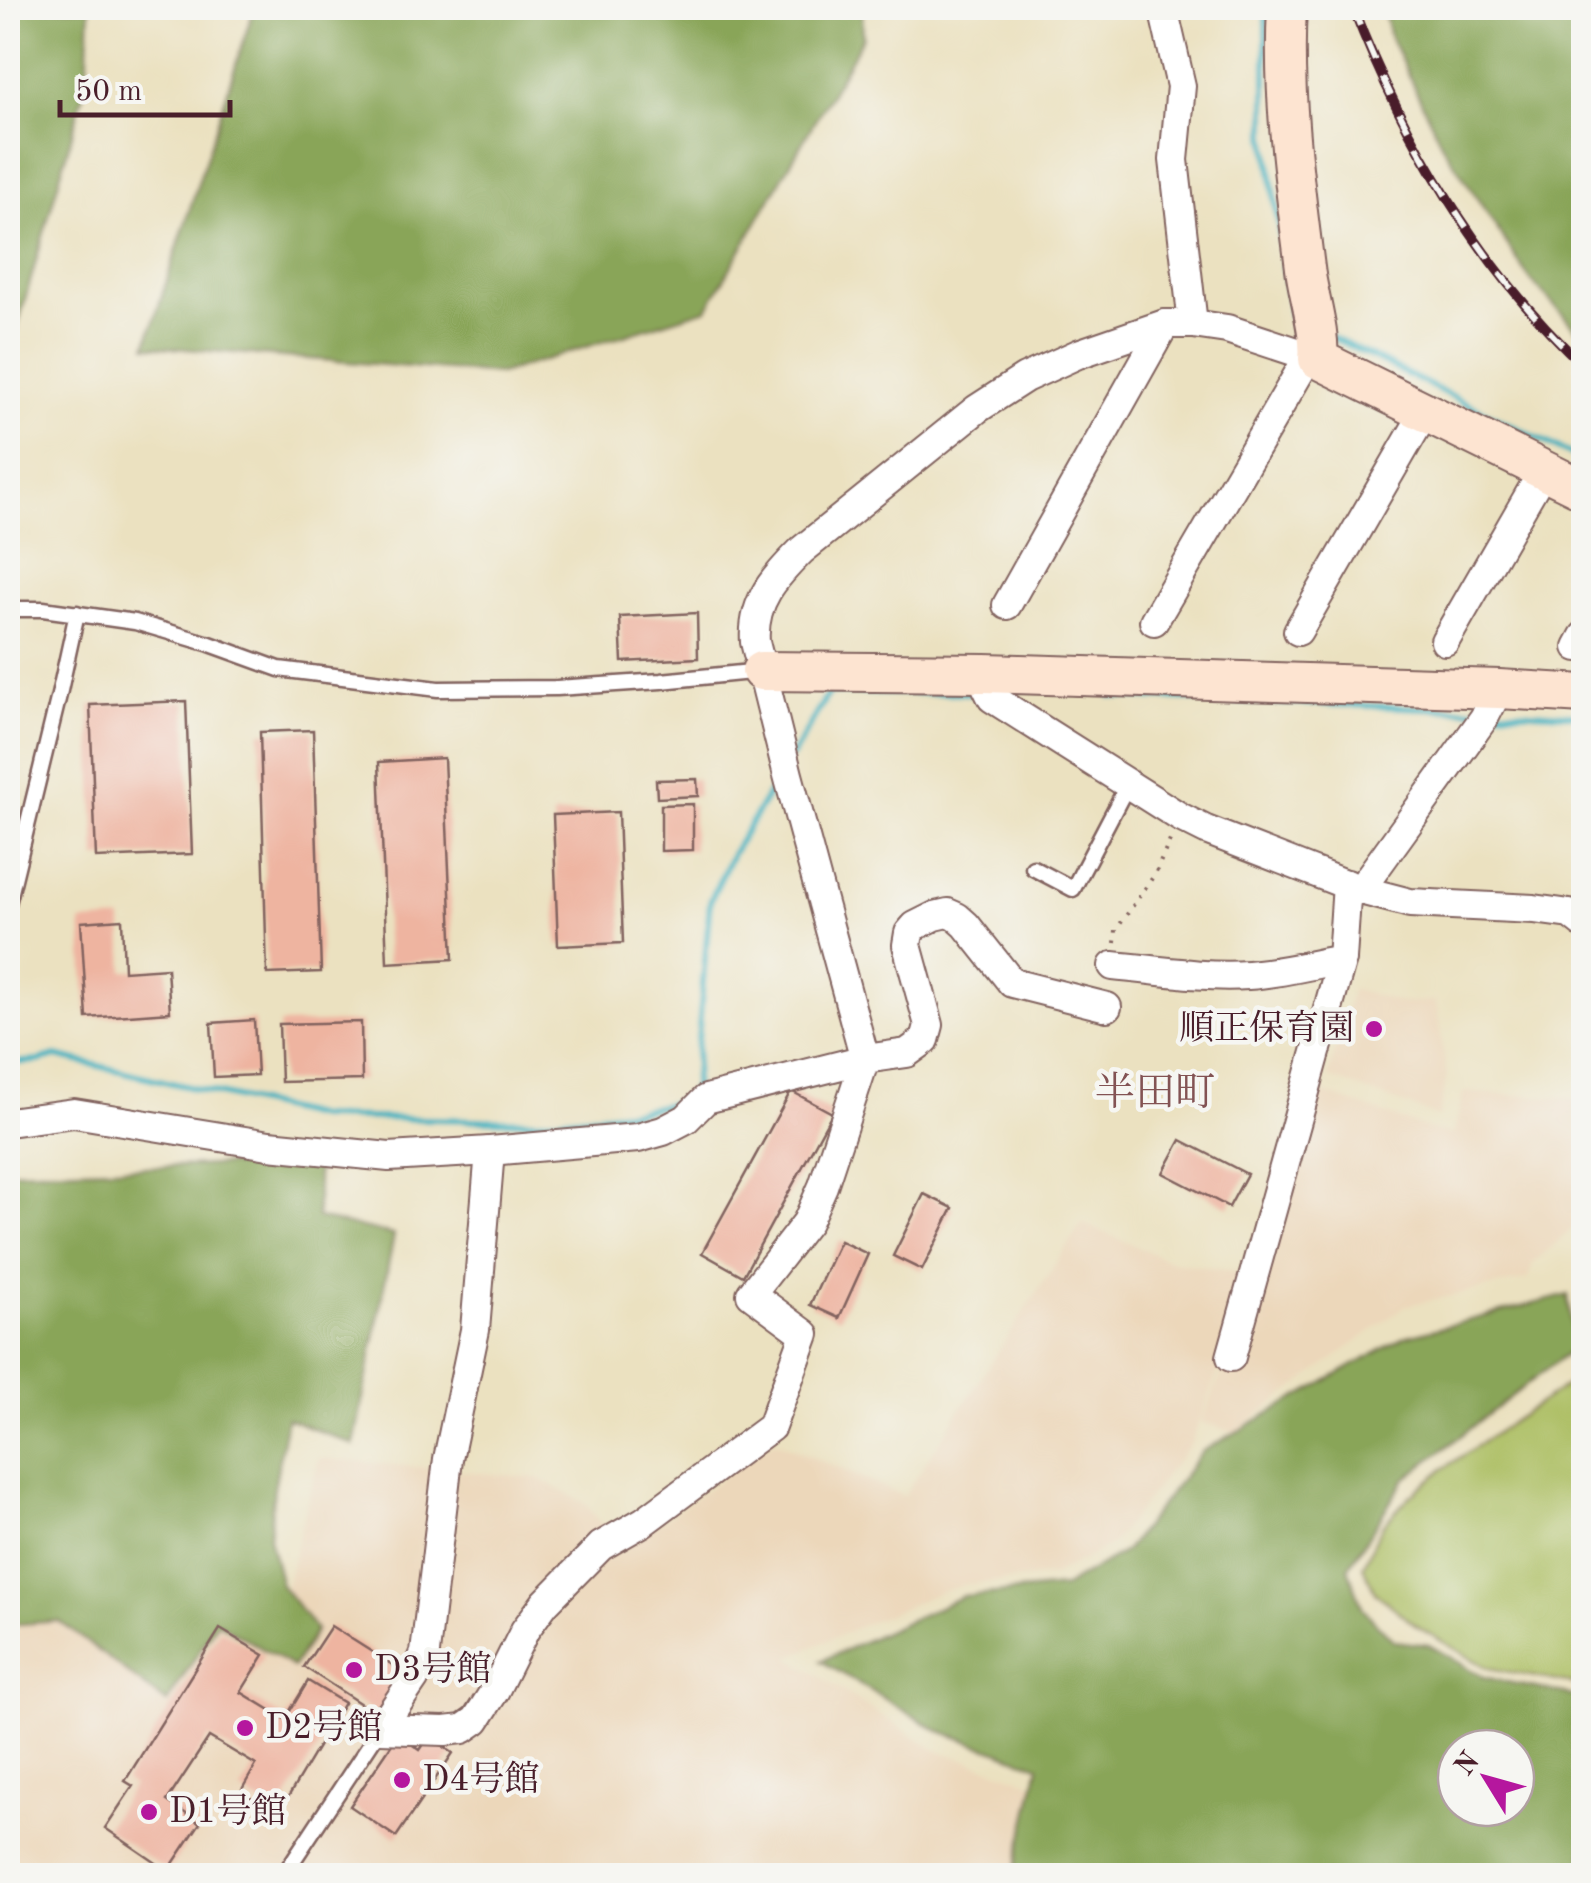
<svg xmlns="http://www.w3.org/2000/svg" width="1591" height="1883" viewBox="0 0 1591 1883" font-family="'Old Standard TT','Noto Serif JP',serif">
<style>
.built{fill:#ecd7ba}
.green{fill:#acbe62;stroke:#7b6e46;stroke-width:2.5}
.forest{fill:#89a558;stroke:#6a6242;stroke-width:2.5;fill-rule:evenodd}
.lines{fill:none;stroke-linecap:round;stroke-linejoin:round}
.stream{stroke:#41b0bd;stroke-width:6}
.building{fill:#eeb4a0}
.lane-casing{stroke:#82635f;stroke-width:19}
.street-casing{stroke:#82635f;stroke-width:32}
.secondary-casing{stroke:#82635f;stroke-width:42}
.path{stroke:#82635f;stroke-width:4;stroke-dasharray:2.5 8;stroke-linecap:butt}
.lane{stroke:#fff;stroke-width:14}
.street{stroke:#fff;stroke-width:28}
.secondary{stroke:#fde4d1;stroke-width:38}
.rail-casing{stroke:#4a1f2b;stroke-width:10}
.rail{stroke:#f6f6f2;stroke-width:6;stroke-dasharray:19;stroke-linecap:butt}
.poi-dot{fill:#b5179e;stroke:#f6f6f2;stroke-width:4}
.labels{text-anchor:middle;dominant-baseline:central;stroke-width:9;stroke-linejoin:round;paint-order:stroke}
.poi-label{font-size:35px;fill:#4a1f2b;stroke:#f6f6f2;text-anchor:start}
.quarter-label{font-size:40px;fill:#835354;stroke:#f6f6f2}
</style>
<rect width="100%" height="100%" fill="#f6f6f2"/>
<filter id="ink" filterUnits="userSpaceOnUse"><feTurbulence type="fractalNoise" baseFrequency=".01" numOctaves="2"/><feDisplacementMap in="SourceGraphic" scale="20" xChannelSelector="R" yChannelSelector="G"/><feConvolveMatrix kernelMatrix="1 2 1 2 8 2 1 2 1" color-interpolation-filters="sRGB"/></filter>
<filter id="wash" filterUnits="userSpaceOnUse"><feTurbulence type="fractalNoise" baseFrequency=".0048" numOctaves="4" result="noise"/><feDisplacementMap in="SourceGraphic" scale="40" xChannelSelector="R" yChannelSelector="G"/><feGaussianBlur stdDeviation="2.25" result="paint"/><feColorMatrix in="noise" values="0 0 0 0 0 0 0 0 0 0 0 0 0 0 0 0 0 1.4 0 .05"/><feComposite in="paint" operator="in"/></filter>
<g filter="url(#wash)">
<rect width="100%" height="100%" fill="#ebe1c0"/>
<g class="built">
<path d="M1352 989 1402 1003 1436 1001 1447 1076 1439 1117 1328 1077Z"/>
<path d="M1316 1090 1437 1132 1454 1134 1463 1092 1583 1099V1219L1532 1265 1528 1279 1405 1306 1235 1432 1201 1422 1225 1365Z"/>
<path d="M1082 1223 1172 1262 1239 1272 1218 1363 1220 1369 1191 1443 1112 1544 1052 1576 966 1584 935 1594 789 1657 936 1750 1064 1793 1036 1875H8V1607L279 1613 319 1458 538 1478 585 1503 622 1550 775 1441 904 1496Z"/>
</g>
<path class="green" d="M1583 1374V1686L1488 1668 1416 1626 1375 1592 1363 1566 1382 1526 1409 1497 1443 1469Z"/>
<g class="forest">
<path d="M8 8H90L87 81 8 360Z"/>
<path d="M254 8H862L863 37 707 309 500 374 146 346Z"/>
<path d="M1383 8H1583V337L1529 278 1441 143 1389 34Z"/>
<path d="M317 1162V1218L394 1235 354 1445 287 1418 274 1488 269 1538 281 1585 316 1630 293 1667 217 1622 167 1703 59 1621 8 1625V1171Z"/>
<path d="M1568 1295 1574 1348 1405 1479 1348 1568 1363 1609 1394 1641 1429 1645 1484 1677 1583 1698V1875H1014L1039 1766 937 1730 821 1661 963 1596 1064 1587 1126 1550 1203 1451 1404 1337ZM1516 1748V1808H1456V1748Z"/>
</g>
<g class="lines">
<g class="stream">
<path d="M1266 8V135L1291 314 1301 326"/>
<path d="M1331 337 1584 461"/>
<path d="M1111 696 1478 710"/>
<path d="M1495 710 1584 715"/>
<path d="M792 756 829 692 978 693"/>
<path d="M8 1063 38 1061 56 1056 318 1117 538 1121 637 1111 675 1103 688 1098 694 1086 710 901 732 854 780 775"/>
</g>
</g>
<g id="blocks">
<g class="building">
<path d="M697 613 698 658 622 662 620 617Z"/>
<path d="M186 701 192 854 96 858 90 705Z"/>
<path d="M313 730 321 972 267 974 260 732Z"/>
<path d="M444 758 453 959 387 963 379 762Z"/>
<path d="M697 779 698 796 657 798 656 780Z"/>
<path d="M693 804V850L661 851V805Z"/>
<path d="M618 812 623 943 558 946 553 815Z"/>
<path d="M122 919 124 971 167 968 170 1012 87 1018 81 922Z"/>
<path d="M254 1020 257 1075 214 1077 211 1023Z"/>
<path d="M361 1022 362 1080 281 1082 279 1024Z"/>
<path d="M791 1091 832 1113 743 1276 702 1253Z"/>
<path d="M1181 1140 1247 1174 1229 1207 1163 1173Z"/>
<path d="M924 1194 953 1208 922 1270 893 1256Z"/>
<path d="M840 1241 868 1254 839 1318 810 1305Z"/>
<path d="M331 1626 405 1673 378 1715 304 1667Z"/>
<path d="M220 1629 264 1655 241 1692 285 1719 308 1681 344 1703 278 1814 241 1791 256 1765 209 1737 167 1801 200 1823 168 1871 105 1828 133 1786 125 1781Z"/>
<path d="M398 1735 420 1750 429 1737 453 1753 396 1837 350 1806Z"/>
</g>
</g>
</g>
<g filter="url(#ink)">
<use href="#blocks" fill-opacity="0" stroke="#82635f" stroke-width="2.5"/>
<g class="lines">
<defs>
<g id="lane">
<path d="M8 609H43L135 622 210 644 279 669 438 689 557 688 661 681 761 671"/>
<path d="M1033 868 1073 889 1127 786"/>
<path d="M8 904 59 695 77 613"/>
<path d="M283 1876 380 1729"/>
</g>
<g id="street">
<path d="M1163 8 1181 86 1174 160 1193 324"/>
<path d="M1007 605 1165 324"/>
<path d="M1154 621 1309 356"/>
<path d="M1298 631 1425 412"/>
<path d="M1445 641 1543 471"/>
<path d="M1578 647 1584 636"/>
<path d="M985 673 986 686 992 698 1180 817 1206 830 1360 890 1410 903 1534 909 1570 914 1584 925"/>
<path d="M1360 890 1484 718 1499 689"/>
<path d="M1113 966C1158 970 1203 978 1248 975 1280 973 1310 965 1342 959"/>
<path d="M8 1122 74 1113 269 1145 389 1157 490 1151 638 1138 663 1131 686 1119 706 1099 865 1059 788 775 755 642C752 601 775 577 802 550L977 409 1025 378 1078 354 1165 324H1193L1227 329 1318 359"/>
<path d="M1231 1357 1342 959 1347 884"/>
<path d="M380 1729 445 1731 463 1729 476 1720 494 1692 525 1630 545 1603 601 1546 643 1522 771 1427 805 1334 751 1294 807 1222 823 1186 865 1059 907 1053 925 1040 929 1025 907 945 909 933 915 926 935 916 948 913 957 917 966 925 1012 983 1107 1007"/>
<path d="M380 1729 414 1679 425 1653 448 1459 475 1330 490 1151"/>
</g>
<g id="secondary">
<path d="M1287 8C1282 95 1294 181 1305 268 1308 295 1321 333 1318 359L1584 490"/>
<path d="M761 671 985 673 1499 689 1584 694"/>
</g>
</defs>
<use href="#lane" class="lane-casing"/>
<use href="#street" class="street-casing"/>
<use href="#secondary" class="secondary-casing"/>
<path class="path" d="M1115 943 1116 930 1155 874 1171 838"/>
<use href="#lane" class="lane"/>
<use href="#street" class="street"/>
<use href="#secondary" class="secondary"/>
<defs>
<path id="rail" d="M1353 8C1404 139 1479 268 1584 366"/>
</defs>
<use href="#rail" class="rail-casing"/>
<use href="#rail" class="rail"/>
</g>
</g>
<g class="poi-dot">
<circle cx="1374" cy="1029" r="10"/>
<circle cx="354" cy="1670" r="10"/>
<circle cx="245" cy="1728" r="10"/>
<circle cx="402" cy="1780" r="10"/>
<circle cx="149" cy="1812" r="10"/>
</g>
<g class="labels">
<g class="poi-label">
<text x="1354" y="1029" text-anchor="end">順正保育園</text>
<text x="374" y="1670">D3号館</text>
<text x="265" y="1728">D2号館</text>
<text x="422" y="1780">D4号館</text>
<text x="169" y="1812">D1号館</text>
</g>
<g class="quarter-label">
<text x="1155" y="1095">半田町</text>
</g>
</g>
<rect width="1591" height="1883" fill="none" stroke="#f6f6f2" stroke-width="40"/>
<g transform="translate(1486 1778) rotate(307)"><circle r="48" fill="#f6f6f2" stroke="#b1a0a2" stroke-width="2.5"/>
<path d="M0-8L18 38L0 25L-18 38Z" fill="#b5179e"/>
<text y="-15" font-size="28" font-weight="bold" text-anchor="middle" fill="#4a1f2b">N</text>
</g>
<path d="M60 100v15h170v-15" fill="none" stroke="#4a1f2b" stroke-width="5"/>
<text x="75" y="100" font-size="30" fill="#4a1f2b" stroke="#f6f6f2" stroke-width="8" paint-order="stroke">50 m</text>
</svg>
